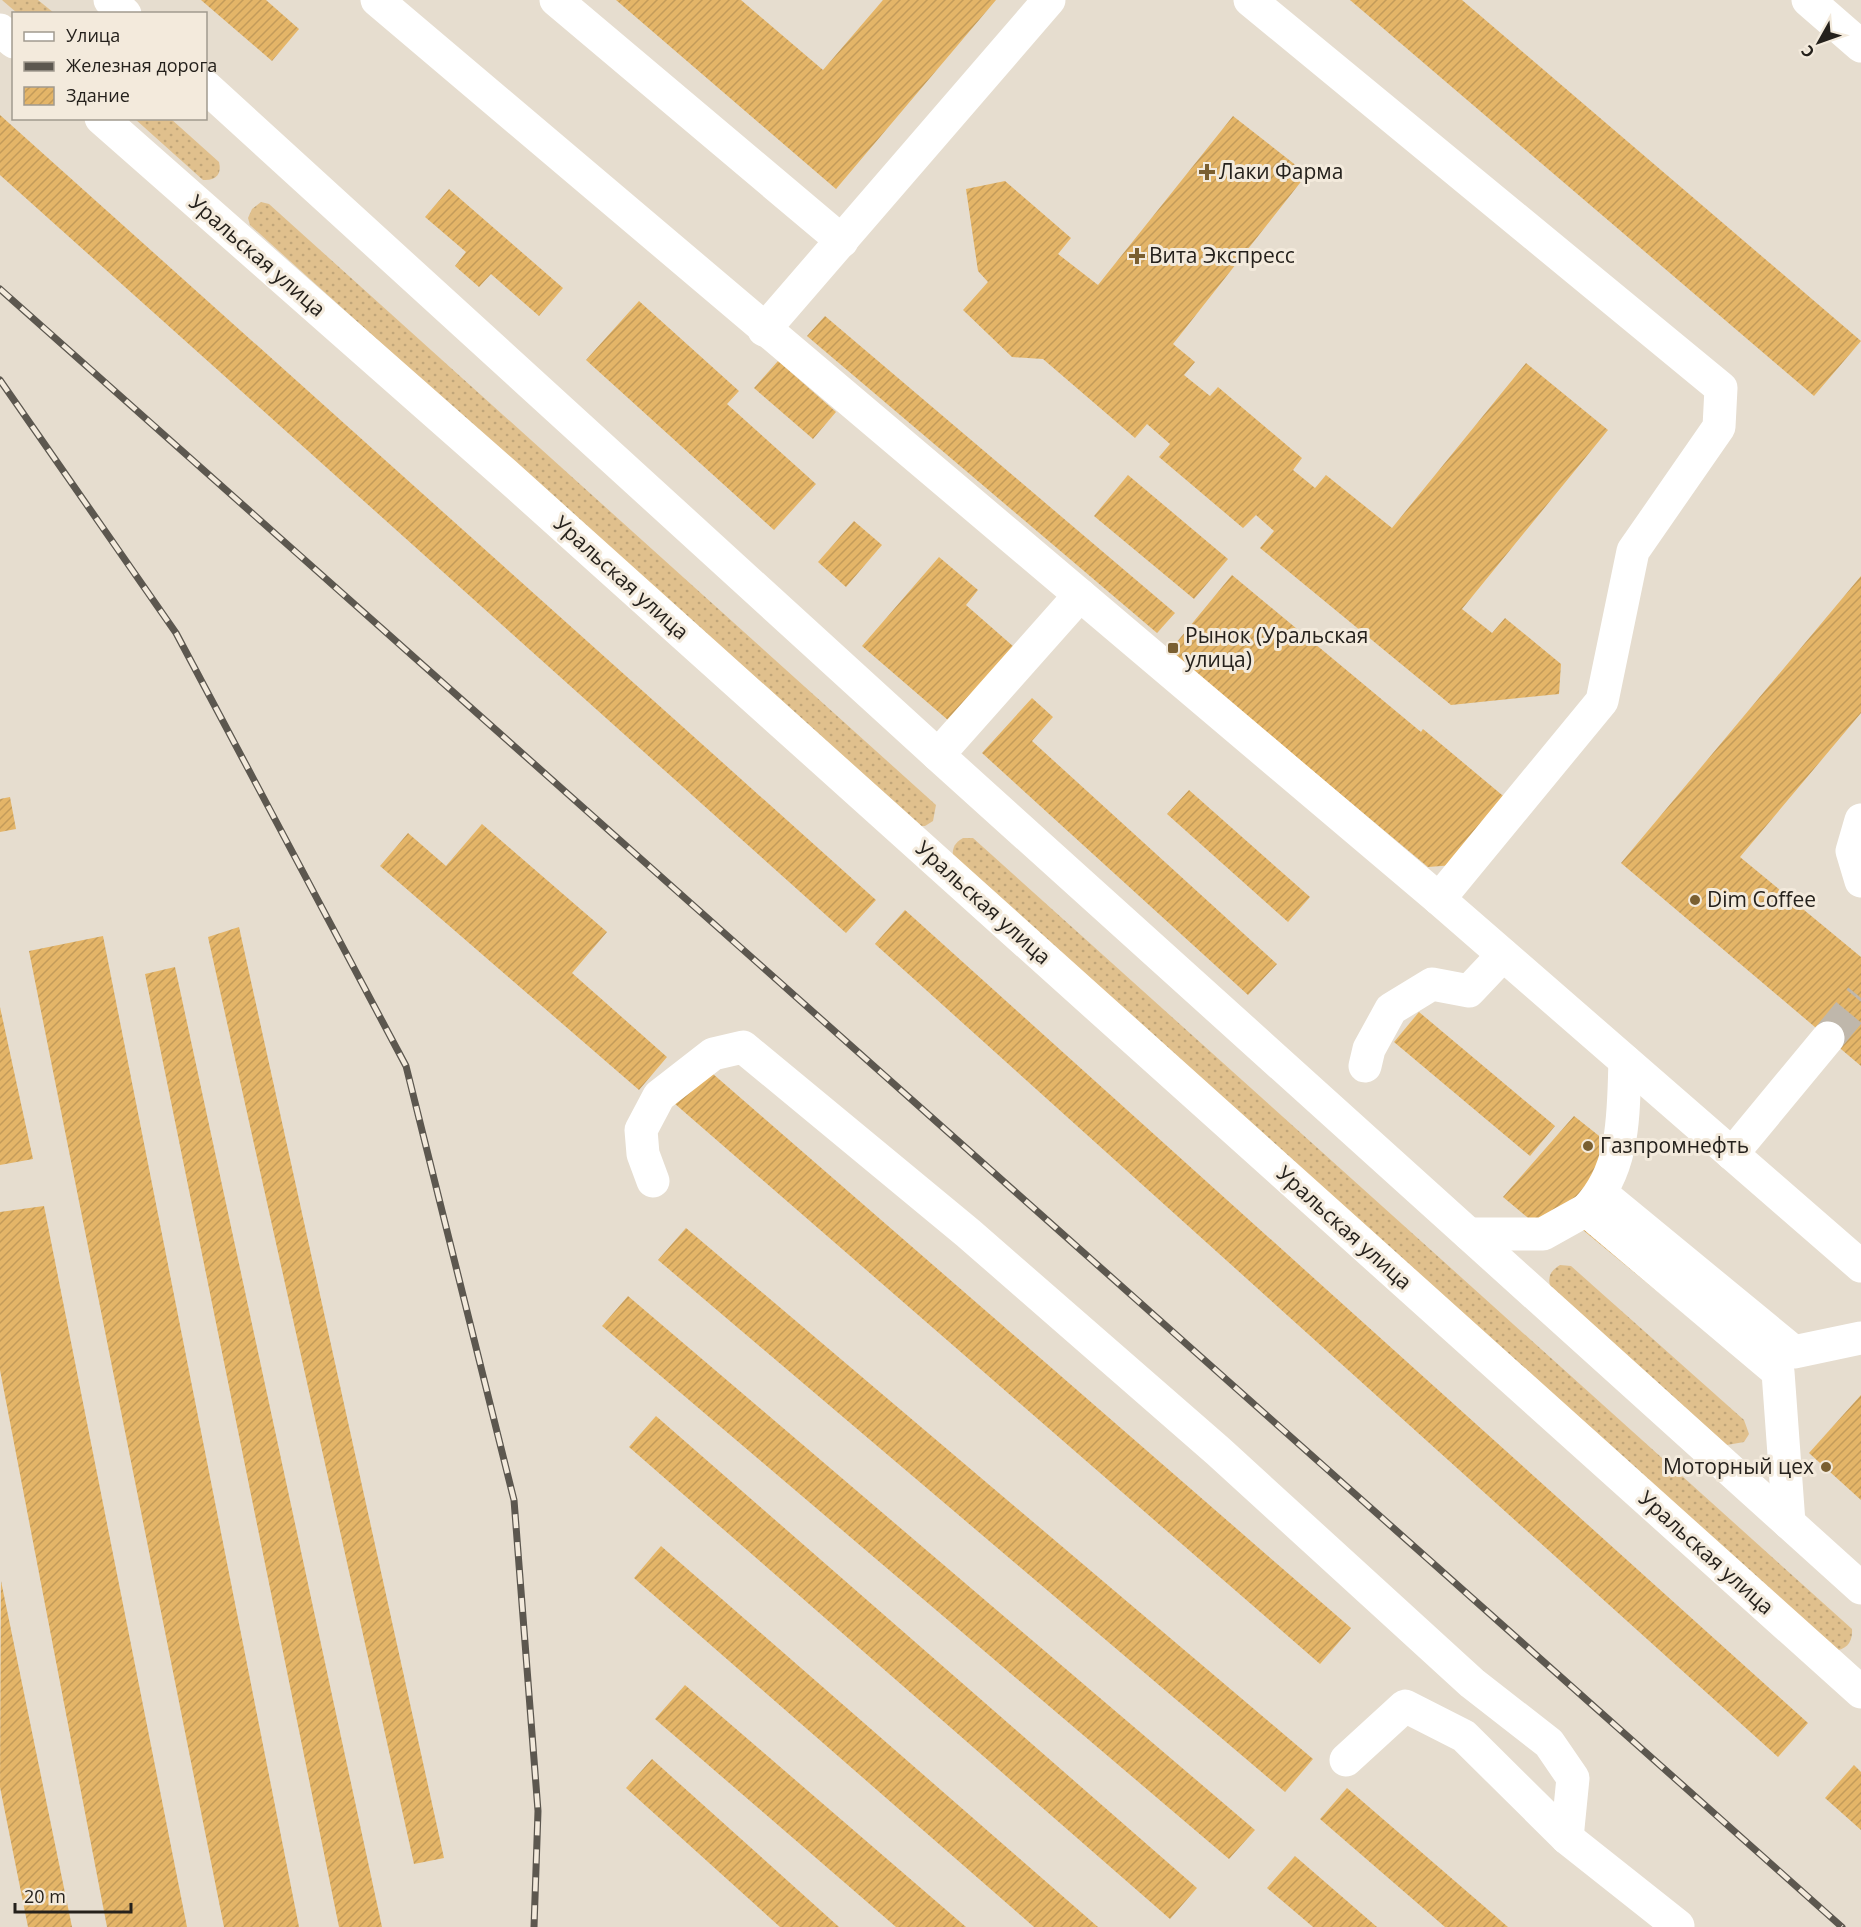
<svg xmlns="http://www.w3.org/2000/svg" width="1861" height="1927" font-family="'Open Sans',sans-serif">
	<defs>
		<pattern id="grass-dots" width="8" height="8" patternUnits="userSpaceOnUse" patternTransform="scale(1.5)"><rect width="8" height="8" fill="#e0c08d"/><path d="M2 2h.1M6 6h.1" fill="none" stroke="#c0a579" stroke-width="1.8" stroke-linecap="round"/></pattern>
		<pattern id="building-hatch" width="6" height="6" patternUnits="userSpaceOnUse" patternTransform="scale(1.5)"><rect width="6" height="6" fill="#e4b568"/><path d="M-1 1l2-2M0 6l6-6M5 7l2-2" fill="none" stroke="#c39b5a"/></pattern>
	</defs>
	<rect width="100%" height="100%" fill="#e6ddcf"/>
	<!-- grass -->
	<g fill="url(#grass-dots)">
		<path d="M2 0H38L54 13H17Z"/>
		<path d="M135 119H171L219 162C222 174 216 181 203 180Z"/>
		<path d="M261 202 269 204 936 805 933 821 925 826H917L250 225 248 218 252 209Z"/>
		<path d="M963 838H973L1852 1629C1853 1643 1846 1650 1833 1651L953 861C952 849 953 844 963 838Z"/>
		<path d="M1560 1265 1571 1266 1744 1420 1749 1434 1744 1442 1727 1445 1551 1289C1547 1277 1550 1271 1560 1265Z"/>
	</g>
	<!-- building -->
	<g fill="url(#building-hatch)">
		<path d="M201 0H266L299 29 272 61Z"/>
		<path d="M616 0H741L823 70 883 0H996L836 189Z"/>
		<path d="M1350 0H1462L1861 341 1814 396Z"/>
		<path d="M0 115 876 900 846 933 0 175Z"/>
		<path d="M1233 116 1307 174 1173 344 1195 362 1184 375 1210 396 1218 387 1302 458 1293 470 1315 488 1326 475 1392 528 1526 363 1608 430 1462 609 1492 633 1505 618 1561 664 1559 694 1451 705 1260 548 1274 531 1256 515 1243 528 1159 457 1170 444 1147 424 1135 438 1043 359 1012 357 963 310 988 282 978 271 966 189 1005 181 1071 238 1058 254 1098 285Z"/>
		<path d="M449 189 563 288 539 316 491 274 479 287 455 266 466 252 425 217Z"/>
		<path d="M639 301 739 391 727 404 816 484 774 530 586 360Z"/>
		<path d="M825 316 1175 613 1157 633 807 336Z"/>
		<path d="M778 361 836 412 813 439 754 388Z"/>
		<path d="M1128 475 1228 559 1194 599 1094 516Z"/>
		<path d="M854 521 882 545 846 587 818 562Z"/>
		<path d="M939 557 978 590 966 605 1021 653 956 727 862 646Z"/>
		<path d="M1232 575 1421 732 1423 729 1508 800 1454 865 1428 867 1206 682 1167 654Z"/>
		<path d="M1861 576V713L1740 857 1861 957V1066L1621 863Z"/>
		<path d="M1032 698 1053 717 1032 741 1277 964 1248 995 982 753Z"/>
		<path d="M1189 790 1310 897 1288 922 1167 814Z"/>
		<path d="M10 797 16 829 0 832V799Z"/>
		<path d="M482 824 607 932 572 973 667 1057 639 1090 380 866 408 833 446 866Z"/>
		<path d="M905 910 1808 1723 1778 1757 875 944Z"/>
		<path d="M239 927 444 1858 414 1864 208 937Z"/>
		<path d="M103 936 299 1927H224L29 951Z"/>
		<path d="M175 967 382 1927H339L145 974Z"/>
		<path d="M0 1007 33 1159 0 1165Z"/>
		<path d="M1419 1012 1555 1126 1530 1156 1394 1042Z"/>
		<path d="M705 1067 1351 1628 1320 1664 674 1103Z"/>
		<path d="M1574 1116 1603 1139 1605 1157 1594 1170 1722 1345 1560 1211 1534 1223 1503 1197Z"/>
		<path d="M44 1206 187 1927H107L0 1370V1212Z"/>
		<path d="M686 1228 1313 1759 1285 1792 658 1260Z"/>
		<path d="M628 1296 1255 1830 1229 1859 602 1326Z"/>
		<path d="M1861 1395V1500L1809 1453Z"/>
		<path d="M656 1416 1197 1888 1170 1919 629 1447Z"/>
		<path d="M661 1546 1098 1927H1034L634 1578Z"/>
		<path d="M1 1581 72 1927H28L0 1787Z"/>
		<path d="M685 1685 966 1927H896L655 1719Z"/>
		<path d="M652 1759 839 1927H780L626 1788Z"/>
		<path d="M1854 1765 1861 1772V1830L1825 1798Z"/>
		<path d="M1347 1788 1508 1927H1445L1320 1819Z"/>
		<path d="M1295 1856 1377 1927H1313L1267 1888Z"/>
	</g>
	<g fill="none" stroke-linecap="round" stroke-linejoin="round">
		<!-- minor-tunnel -->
		<path stroke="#bfb7ab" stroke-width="33" stroke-dasharray="33 16" stroke-linecap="butt" d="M1828 1038 1861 998"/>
		<!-- minor -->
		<g stroke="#fff" stroke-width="33">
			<path d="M556 0 842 241"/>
			<path d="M1250 0 1721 388 1719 427 1633 551 1602 701 1439 899"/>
			<path d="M1808 0 1861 46"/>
			<path d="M764 330 1049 0"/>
			<path d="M938 755 1080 595"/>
			<path d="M1861 820 1852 851 1861 881"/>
			<path d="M1365 1066 1369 1049 1391 1009 1432 984 1469 991 1503 955"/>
			<path d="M1732 1154 1828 1038"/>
			<path d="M653 1181 643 1154 641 1130 659 1096 713 1054 743 1047 968 1233 1218 1451 1472 1683 1549 1743 1573 1778 1567 1838"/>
			<path d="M1602 1194 1794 1352 1861 1338"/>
			<path d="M1587 1209C1626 1168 1623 1113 1625 1061"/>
			<path d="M1469 1234H1543L1586 1210 1778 1372 1789 1523"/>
			<path d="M1346 1760 1405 1706 1464 1736 1567 1838 1678 1926"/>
		</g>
		<!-- major -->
		<g stroke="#fff" stroke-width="33">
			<path d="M110 0 125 14"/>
			<path d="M377 0 1439 899 1861 1266"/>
			<path d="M0 30 14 42"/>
			<path d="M206 87 938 755 1861 1588"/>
			<path d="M101 118 504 473 1861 1692"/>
		</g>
		<!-- rail casing -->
		<g stroke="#5c574f" stroke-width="7">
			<g id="rail">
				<path d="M0 289 1842 1927"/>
				<path d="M0 380 176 633 406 1066 514 1500 538 1811 534 1927"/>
			</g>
		</g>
		<!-- rail -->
		<use href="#rail" stroke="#f3eadc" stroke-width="4.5" stroke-dasharray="14" stroke-linecap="butt"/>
	</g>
	<!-- markers -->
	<g fill="#7a5f31" stroke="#f3eadc" stroke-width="2">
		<path d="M1204 163h6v6h6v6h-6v6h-6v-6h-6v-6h6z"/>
		<path d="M1134 247h6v6h6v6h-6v6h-6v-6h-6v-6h6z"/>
		<rect x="1167" y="642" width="12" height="12" rx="3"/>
		<circle cx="1695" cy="900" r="6"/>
		<circle cx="1588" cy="1146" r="6"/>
		<circle cx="1826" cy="1467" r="6"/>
	</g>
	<g text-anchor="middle" stroke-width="6" stroke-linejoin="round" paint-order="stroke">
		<!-- poi labels -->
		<g font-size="21" fill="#25211c" stroke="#f3eadc" text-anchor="start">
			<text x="1219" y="179">Лаки Фарма</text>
			<text x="1149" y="263">Вита Экспресс</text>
			<text x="1185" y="643">Рынок (Уральская<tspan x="1185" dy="24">улица)</tspan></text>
			<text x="1707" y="907">Dim Coffee</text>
			<text x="1600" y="1153">Газпромнефть</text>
			<text x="1814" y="1474" text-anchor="end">Моторный цех</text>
		</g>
		<!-- street labels -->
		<g font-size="21" fill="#25211c" stroke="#f3eadc">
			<text transform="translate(257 256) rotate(41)" y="7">Уральская улица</text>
			<text transform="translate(621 578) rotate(42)" y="7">Уральская улица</text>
			<text transform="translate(983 903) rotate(42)" y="7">Уральская улица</text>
			<text transform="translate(1344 1228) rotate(42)" y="7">Уральская улица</text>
			<text transform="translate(1706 1553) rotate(42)" y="7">Уральская улица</text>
		</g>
	</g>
	<!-- legend -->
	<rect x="12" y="12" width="195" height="108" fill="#f3eadc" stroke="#a19a8f" stroke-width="1.5"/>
	<rect x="24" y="32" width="30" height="9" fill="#ffffff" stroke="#a19a8f" stroke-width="1.5"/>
	<text x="66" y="42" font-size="18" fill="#25211c">Улица</text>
	<rect x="24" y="62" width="30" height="9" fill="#5c574f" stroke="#a19a8f" stroke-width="1.5"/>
	<text x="66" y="72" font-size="18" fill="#25211c">Железная дорога</text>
	<rect x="24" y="87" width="30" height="18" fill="url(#building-hatch)" stroke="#a19a8f" stroke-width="1.5"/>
	<text x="66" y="102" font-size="18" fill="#25211c">Здание</text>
	<!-- north arrow -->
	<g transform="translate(1819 42) rotate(230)" stroke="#f3eadc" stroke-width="4.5" paint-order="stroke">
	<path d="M0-4.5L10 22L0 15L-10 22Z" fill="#25211c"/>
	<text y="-9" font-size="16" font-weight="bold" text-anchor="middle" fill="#25211c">С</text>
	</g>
	<!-- scale -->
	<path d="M15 1903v9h116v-9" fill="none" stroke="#25211c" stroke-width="3"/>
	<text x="24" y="1903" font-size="18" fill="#25211c" stroke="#f3eadc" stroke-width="4.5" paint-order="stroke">20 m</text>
</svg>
